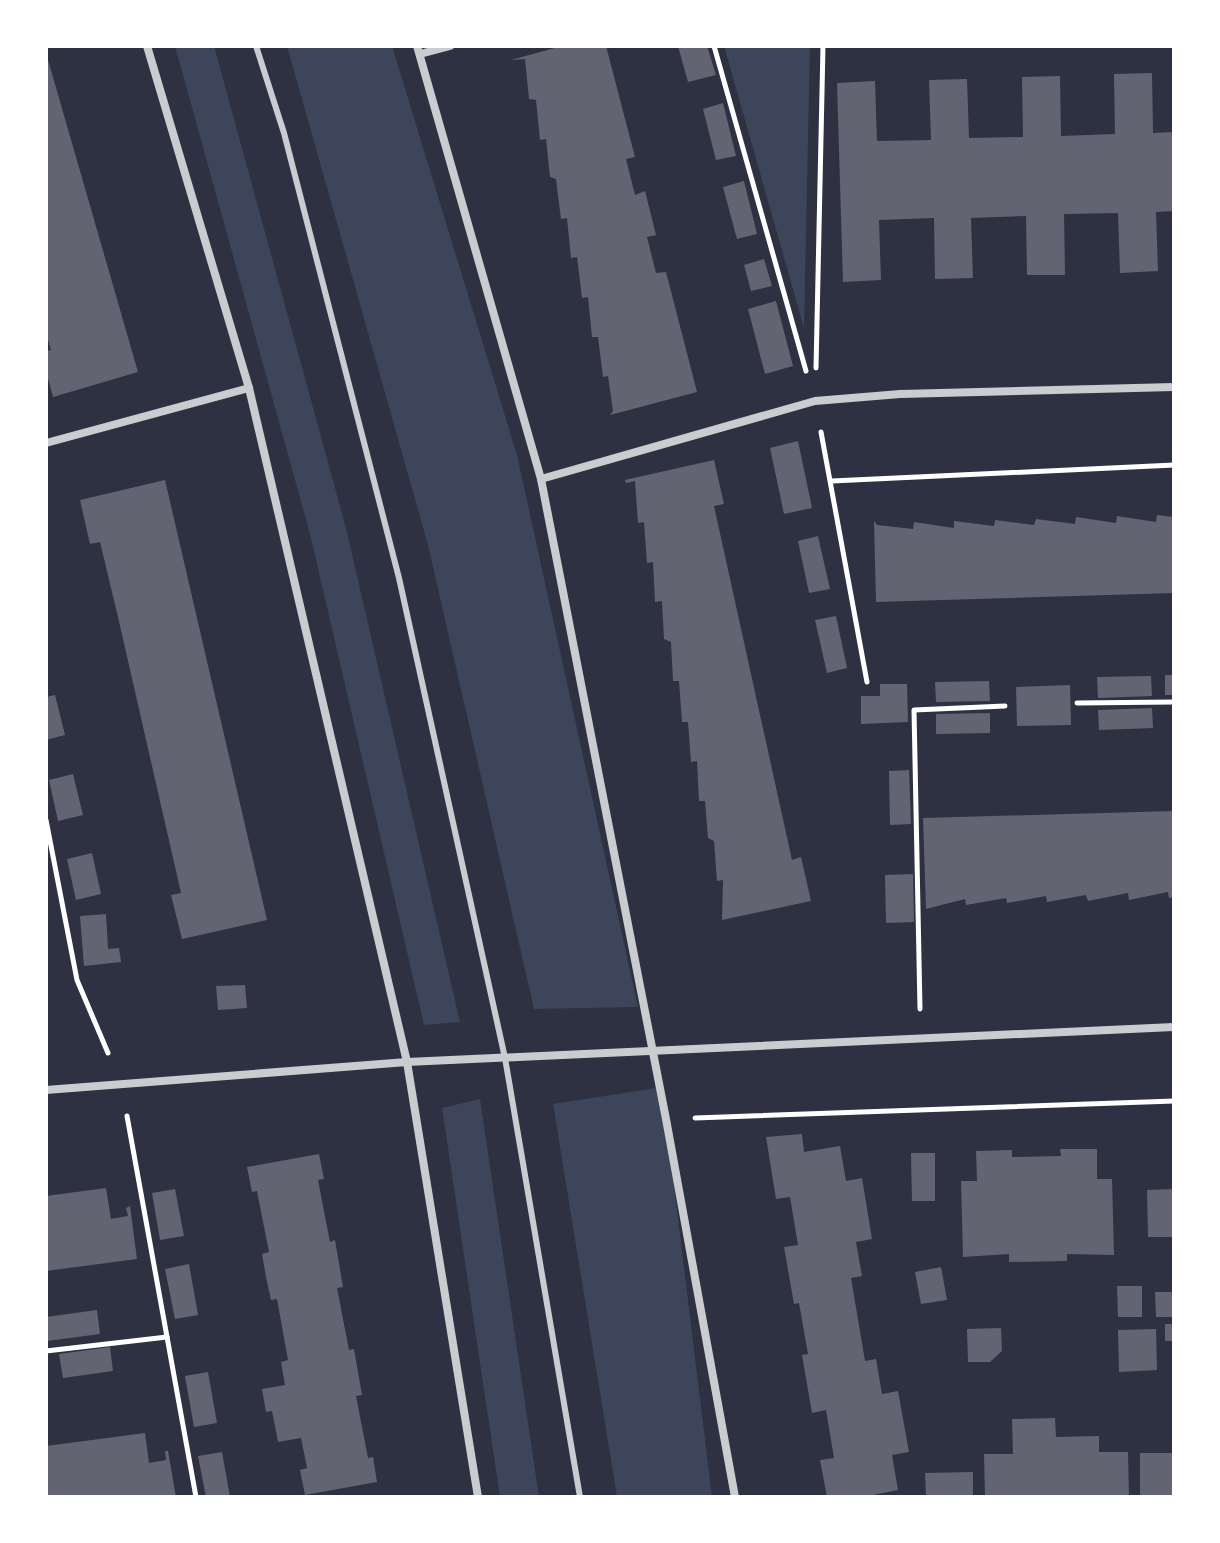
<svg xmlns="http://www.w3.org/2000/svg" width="1220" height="1543" font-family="'Titillium Web',sans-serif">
	<rect width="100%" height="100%" fill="#2d3142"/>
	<!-- green -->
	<g fill="#3c4559">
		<path d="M175 46H214L346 528 460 1022 424 1025 310 534Z"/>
		<path d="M287 46H392L517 455 638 1007 534 1009 428 545Z"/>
		<path d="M724 46H810L804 328Z"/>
		<path d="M662 1087 712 1497H617L553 1104Z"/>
		<path d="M480 1099 539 1497H500L442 1108Z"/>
	</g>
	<!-- building -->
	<g fill="#626471">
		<path d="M562 46H606L635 157 626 159 635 195 645 191 656 235 647 237 656 273 666 272 697 392 610 415 613 411 608 376 603 377 598 337H592L588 297 582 298 577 257 571 258 567 218 561 219 556 179 550 177 546 139 540 140 536 100 529 99 525 59 511 60Z"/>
		<path d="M678 46H707L716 75 688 82Z"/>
		<path d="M46 53 138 372 53 397 46 371V351L51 350 46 333Z"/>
		<path d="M1152 73 1153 133 1174 132V211L1156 212 1158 271 1120 273 1118 213 1064 214 1065 275H1027L1026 216 971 218 973 278 935 279 934 218 879 220 881 280 843 282 837 83 875 81 877 141 931 140 929 80 967 79 969 138 1023 137 1022 77 1060 76 1061 136 1115 134 1114 74Z"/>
		<path d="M723 103 736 156 716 160 703 109Z"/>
		<path d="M744 181 757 234 737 239 723 187Z"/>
		<path d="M764 259 772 286 751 291 744 265Z"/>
		<path d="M776 301 793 366 765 374 748 309Z"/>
		<path d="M798 441 812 508 784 514 770 448Z"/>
		<path d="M714 460 724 504 714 506 792 860 801 857 811 901 722 920 723 880 717 881 714 841 708 838 705 801H699L697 761 691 762 688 722H682L679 681H673L671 642 664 639 662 601 655 602 653 562 647 563 644 522 638 523 635 481 626 483 625 480Z"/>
		<path d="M165 480 267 920 182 939 171 895 181 893 118 617 100 542 90 544 80 500Z"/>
		<path d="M1157 515 1174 517V593L876 602 874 521 877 525 913 529 914 522 954 528V521L994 526 995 520 1034 525 1036 519 1075 524 1076 517 1116 523 1117 516 1156 522Z"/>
		<path d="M818 536 830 589 809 593 798 541Z"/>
		<path d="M836 616 847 668 827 673 815 620Z"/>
		<rect x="1165" y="675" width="9" height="20"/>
		<path d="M1151 676 1152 696 1098 698 1097 677Z"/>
		<path d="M989 681 990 701 936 702 935 682Z"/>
		<path d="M880 684H907L908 722 861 724V696H880Z"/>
		<path d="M1070 685 1071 725 1017 726 1016 687Z"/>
		<path d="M55 695 65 735 46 740V697Z"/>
		<path d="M1152 708 1153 728 1099 730 1098 710Z"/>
		<path d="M990 713V733L936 734V714Z"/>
		<path d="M909 770 911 824 890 825 889 771Z"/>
		<path d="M73 774 83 815 58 821 49 780Z"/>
		<path d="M1174 811V897L1169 898 1168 892 1129 900 1128 893 1088 901 1086 895 1047 902 1046 896 1007 903 1006 898 966 905 965 899 926 909 923 818Z"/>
		<path d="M92 853 101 894 76 900 67 859Z"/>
		<path d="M913 874 914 922 886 923 885 875Z"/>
		<path d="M106 914 108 949 119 948 121 962 84 966 80 916Z"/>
		<path d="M245 985 247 1008 218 1010 216 986Z"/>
		<path d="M802 1134 804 1152 840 1146 846 1181 862 1178 872 1239 856 1242 862 1276 851 1278 865 1361 876 1359 882 1394 898 1391 909 1452 892 1455 898 1490 863 1497H827L820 1460 834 1458 826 1410 812 1413 802 1355 808 1354 799 1303 794 1304 784 1247 798 1245 790 1197 776 1199 766 1137Z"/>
		<path d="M1060 1149H1097V1179H1112L1114 1255 1067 1254V1261L1009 1262V1254L963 1257 961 1181H977L976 1151 1012 1150V1157L1061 1156Z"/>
		<path d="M911 1153H935V1201H912Z"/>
		<path d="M319 1154 324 1179 318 1180 330 1242 335 1240 343 1287 337 1288 349 1350 354 1349 362 1395 356 1396 368 1458 373 1457 377 1482 305 1495 300 1470 307 1468 301 1438 278 1442 272 1411 266 1412 262 1389 285 1385 281 1362 288 1360 277 1299 271 1300 266 1277 262 1254 269 1252 257 1191 252 1192 247 1167Z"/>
		<path d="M106 1188 111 1219 128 1216 126 1208 130 1206 137 1259 46 1271V1196Z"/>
		<path d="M175 1189 184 1236 160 1240 152 1193Z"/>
		<path d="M1174 1189V1237H1148L1147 1190Z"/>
		<path d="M189 1264 198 1315 175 1319 165 1269Z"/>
		<path d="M941 1267 947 1300 921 1304 915 1272Z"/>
		<path d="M1117 1286H1142V1317H1118Z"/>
		<path d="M1155 1292H1174V1317H1156Z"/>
		<path d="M97 1310 100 1334 47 1341 46 1317Z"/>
		<rect x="1165" y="1324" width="9" height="17"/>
		<path d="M1001 1328 1002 1351 990 1362H968L967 1329Z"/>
		<path d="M1156 1329 1157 1370 1119 1372 1118 1330Z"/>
		<path d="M110 1347 113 1371 63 1378 59 1354Z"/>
		<path d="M208 1372 217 1423 194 1427 185 1376Z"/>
		<path d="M1055 1418 1056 1437 1099 1436V1452H1128L1129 1497H985L984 1454H1013L1012 1419Z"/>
		<path d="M145 1433 149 1463 166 1460 165 1451H168L176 1497H46V1446Z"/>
		<path d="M222 1452 230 1497H206L198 1456Z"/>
		<rect x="1140" y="1453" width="34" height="44"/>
		<path d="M973 1472V1497H926L925 1473Z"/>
	</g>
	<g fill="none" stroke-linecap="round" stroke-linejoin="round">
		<!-- path -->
		<g stroke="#fff" stroke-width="5">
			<path d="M714 46 806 371"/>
			<path d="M816 368 823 46"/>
			<path d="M821 432 867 682"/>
			<path d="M832 481 1174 465"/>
			<path d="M1077 703 1174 702"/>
			<path d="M46 820 77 980 108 1053"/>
			<path d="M920 1009 914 710 1005 706"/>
			<path d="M127 1116 196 1497"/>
			<path d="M695 1118 1174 1101"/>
			<path d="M46 1351 167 1337"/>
		</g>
		<!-- service -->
		<path stroke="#caccd0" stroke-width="6" d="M256 46 284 133 399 578 505 1058 580 1497"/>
		<!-- minor -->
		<g stroke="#caccd0" stroke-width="8">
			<path d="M147 46 249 388 407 1062 478 1497"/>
			<path d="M417 46 541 479 666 1119 735 1497"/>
			<path d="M420 54 450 46"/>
			<path d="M46 443 249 388"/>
			<path d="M541 479 815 401 900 394 1174 387"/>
			<path d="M46 1090 407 1062 1174 1027"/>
		</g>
	</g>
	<!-- border -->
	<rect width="1220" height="1543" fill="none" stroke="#ffffff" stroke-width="96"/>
</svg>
